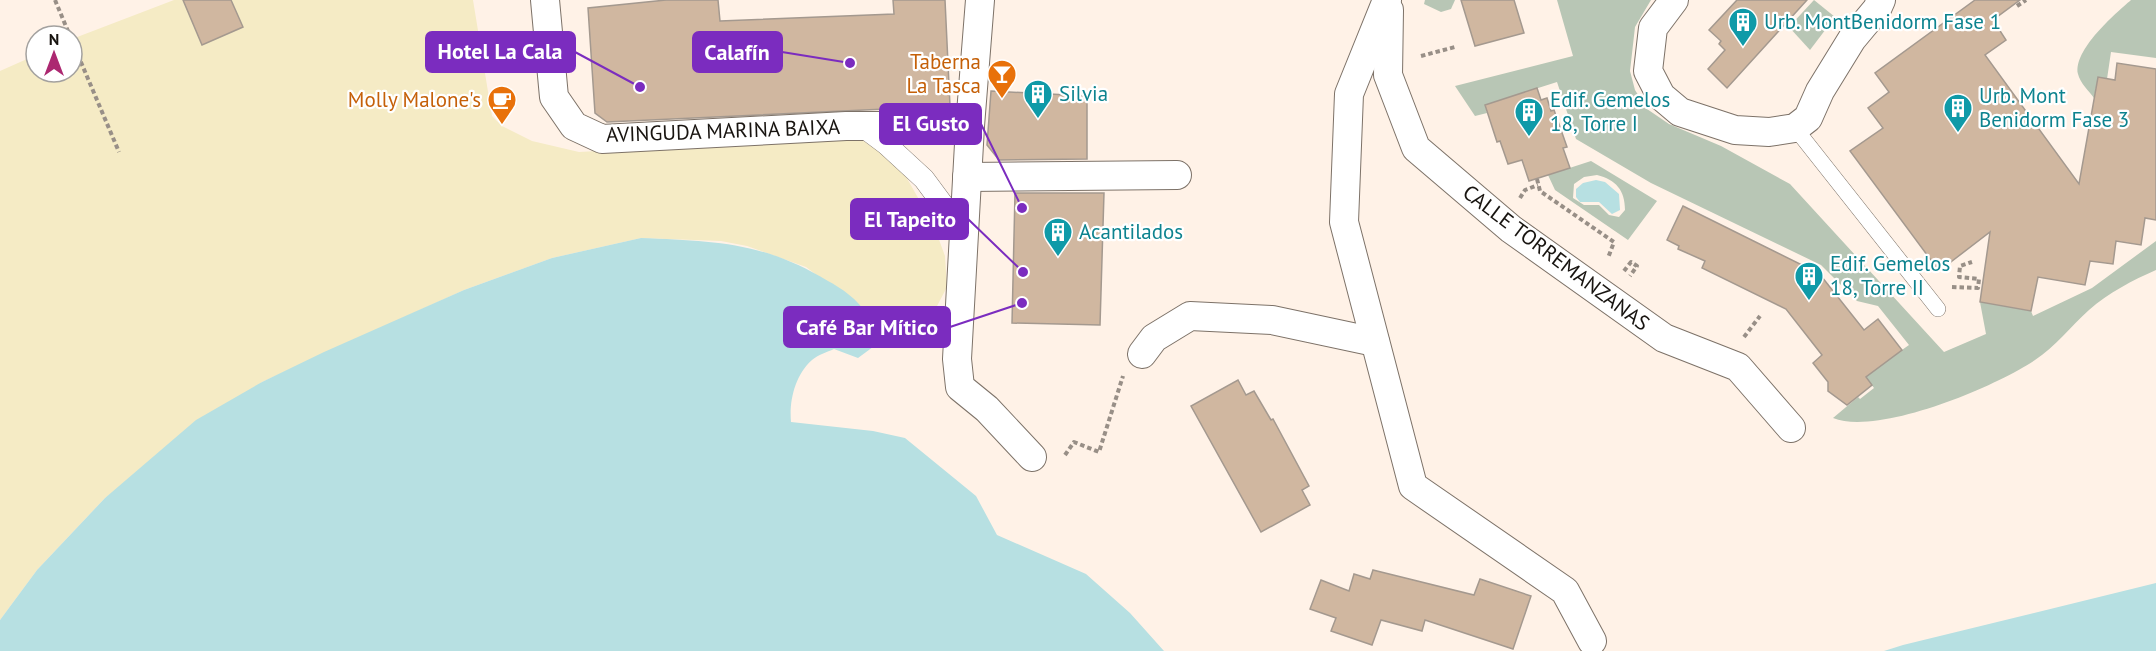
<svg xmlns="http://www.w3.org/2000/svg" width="2156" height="651" font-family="'PT Sans',sans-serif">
	<rect width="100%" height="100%" fill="#fff2e7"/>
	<!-- green -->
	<g fill="#b8c6b5" fill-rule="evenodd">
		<path d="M1425 0H1455L1451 9 1441 12 1424 4Z"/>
		<path d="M1557 0H1651L1635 27 1630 71 1635 90 1647 109 1669 124 1721 146 1790 184 1944 352 1986 334 1980 302 2031 311 2033 316 2092 288 2156 241V270C2133 280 2108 293 2089 310 2071 326 2055 347 2035 360 1995 387 1878 436 1833 418L1858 397 1860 399 1874 388 1865 376 1909 345 1878 306 1857 301 1821 265 1651 183 1576 139 1557 82 1485 105 1487 113 1475 116 1455 86 1573 56Z"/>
		<path d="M1814 0 1835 17 1810 50 1789 27Z"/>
		<path d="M2131 0H2156V58L2111 52 2107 79 2098 77 2094 98C2089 91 2080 83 2078 74 2073 50 2115 14 2131 0Z"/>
		<path d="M1591 161 1657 201 1628 240 1555 190 1548 175ZM1597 175C1616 180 1625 190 1625 210L1619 217 1609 215 1599 205H1584L1573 198 1574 184 1584 177Z"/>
	</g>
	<!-- sand -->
	<path fill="#f5ebc5" d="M174 0H473L492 116 502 126 532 141 579 152 858 137 900 166 934 226 945 256 947 287 915 348 877 344 865 312 806 267 747 246 721 241 641 238 552 258 464 290 262 382 105 498 37 570 0 620V71L36 55V72H72V39Z"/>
	<!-- water -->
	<g fill="#b7e0e2">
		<path d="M1596 180 1605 182 1619 194 1620 210 1612 214 1599 202H1580L1576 197V189L1583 183Z"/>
		<path d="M641 238C714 241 764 242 828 281 841 288 859 300 866 314 870 323 873 334 877 344L858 358 834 349C827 352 818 355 812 360 795 375 789 401 791 422L873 431 905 438 976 496 997 535 1086 574 1130 613 1164 651H0V620L37 570 105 498 196 420 262 382 324 352 464 290 552 258Z"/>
		<path d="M2156 583V651H1884L1903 645Z"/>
	</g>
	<!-- building -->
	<g fill="#d0b7a0" stroke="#a4998f" stroke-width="1.5">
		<path d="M183 0H231L243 27 202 45Z"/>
		<path d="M666 0H718L720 21 894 14 893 0H945L950 106 607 122 595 113 588 8Z"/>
		<path d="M1461 0H1514L1524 33 1475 46Z"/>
		<path d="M1737 0H1807L1727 88 1708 69 1725 50 1719 44 1721 41 1709 30Z"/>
		<path d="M1975 0H2020L1993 20 2006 40 1985 55 2079 184 2098 77 2115 80 2117 63 2156 69V220L2145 218 2141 245 2116 241 2113 264 2090 261 2085 285 2038 277 2031 311 1980 302 1990 232 1939 271 1850 151 1883 128 1868 108 1889 92 1875 73Z"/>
		<path d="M1537 88 1541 100 1547 98 1551 111 1554 110 1567 147 1563 148 1570 168 1529 181 1522 160 1508 164 1500 141 1497 142 1485 105Z"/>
		<path d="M991 91 1087 96V159L999 160 987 145Z"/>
		<path d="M1015 193H1104L1100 325 1012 323Z"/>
		<path d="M1683 206 1812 270 1822 277 1864 330 1878 319 1902 350 1866 377 1872 385 1847 405 1828 391V382L1813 363 1822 355 1786 309 1702 268 1705 261 1678 249 1679 246 1667 240Z"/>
		<path d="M1238 380 1246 395 1254 391 1271 420 1273 419 1309 486 1302 490 1310 505 1261 532 1191 406Z"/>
		<path d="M1373 570 1474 595 1480 579 1531 596 1513 649 1425 620 1422 631 1381 620 1372 645 1331 631 1336 618 1310 609 1321 580 1349 591 1354 574 1370 579Z"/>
	</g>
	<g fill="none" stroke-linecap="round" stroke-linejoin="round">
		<!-- service casing -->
		<g stroke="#7d7268" stroke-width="16">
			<path id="service" d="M1795 128 1938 309"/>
		</g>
		<!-- pedestrian casing -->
		<g stroke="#7d7268" stroke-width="22">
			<path id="pedestrian" d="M862 126 886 144 924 179 964 233"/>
		</g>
		<!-- minor casing -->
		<g stroke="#7d7268" stroke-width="30">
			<g id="minor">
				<path d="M545 0 554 97 574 126 602 139 846 126H970"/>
				<path d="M980 0 970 126 957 359 960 387 987 409 1032 457"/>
				<path d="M1387 0 1349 94 1344 222 1413 486 1565 591 1592 641"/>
				<path d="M1674 0 1653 28 1648 71 1661 96 1680 112 1735 130 1769 132 1795 128 1808 118 1820 91 1852 39 1877 9 1881 0"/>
				<path d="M1389 10 1388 75 1416 148 1511 229 1664 338 1738 367 1791 428"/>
				<path d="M967 177 1177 175"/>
				<path d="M1142 354 1154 338 1190 316 1272 320 1375 342"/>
			</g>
		</g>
		<!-- path -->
		<g stroke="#988f87" stroke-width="4" stroke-dasharray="4.5 3" stroke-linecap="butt">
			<path d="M55 0 70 36"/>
			<path d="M2017 6 2026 0"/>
			<path d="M72 41 119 152"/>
			<path d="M1421 56 1455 47"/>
			<path d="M1537 179 1540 191 1614 242 1608 258"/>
			<path d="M1520 198 1525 190 1538 185"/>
			<path d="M1624 271 1631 262 1637 266 1630 276"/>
			<path d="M1952 287 1978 288 1979 279 1959 277 1960 266 1972 262"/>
			<path d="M1744 337 1760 316"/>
			<path d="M1065 455 1074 442 1099 452 1123 376"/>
		</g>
		<!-- service -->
		<use href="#service" stroke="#fff" stroke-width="15"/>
		<!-- pedestrian -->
		<use href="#pedestrian" stroke="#fff" stroke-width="21"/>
		<!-- minor -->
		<use href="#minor" stroke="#fff" stroke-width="28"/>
	</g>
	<!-- icons -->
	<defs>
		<g id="building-pin" transform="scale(1.5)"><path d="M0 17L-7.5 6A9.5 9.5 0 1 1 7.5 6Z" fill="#0f9aa8" stroke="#fff"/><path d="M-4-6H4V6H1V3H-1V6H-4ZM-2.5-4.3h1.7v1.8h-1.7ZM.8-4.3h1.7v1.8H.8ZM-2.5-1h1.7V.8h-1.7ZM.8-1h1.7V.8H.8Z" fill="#fff"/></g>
		<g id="bar-pin" transform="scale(1.5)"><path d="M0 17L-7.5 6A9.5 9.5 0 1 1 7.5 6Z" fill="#e8710a" stroke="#fff"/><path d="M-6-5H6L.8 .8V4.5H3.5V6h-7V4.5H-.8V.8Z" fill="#fff"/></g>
		<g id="cafe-pin" transform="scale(1.5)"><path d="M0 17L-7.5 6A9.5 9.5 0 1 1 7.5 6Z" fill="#e8710a" stroke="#fff"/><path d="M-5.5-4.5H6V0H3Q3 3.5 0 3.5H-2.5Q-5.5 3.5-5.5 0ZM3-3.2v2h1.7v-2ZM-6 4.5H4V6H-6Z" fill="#fff"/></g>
	</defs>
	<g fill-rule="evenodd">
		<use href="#building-pin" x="1743" y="22"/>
		<use href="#bar-pin" x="1002" y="74"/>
		<use href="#building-pin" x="1038" y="94"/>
		<use href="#cafe-pin" x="502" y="100"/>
		<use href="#building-pin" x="1958" y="108"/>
		<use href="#building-pin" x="1529" y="112"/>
		<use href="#building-pin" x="1058" y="232"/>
		<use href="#building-pin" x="1809" y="276"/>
	</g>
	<g text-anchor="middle" stroke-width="4.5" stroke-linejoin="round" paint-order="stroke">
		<!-- culture labels -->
		<g font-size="21" fill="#0d838f" stroke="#fff" text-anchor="start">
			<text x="1764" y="29">Urb. MontBenidorm Fase 1</text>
			<text x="1059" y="101">Silvia</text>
			<text x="1979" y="103">Urb. Mont<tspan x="1979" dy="24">Benidorm Fase 3</tspan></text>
			<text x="1550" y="107">Edif. Gemelos<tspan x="1550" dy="24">18, Torre I</tspan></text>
			<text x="1079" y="239">Acantilados</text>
			<text x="1830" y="271">Edif. Gemelos<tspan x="1830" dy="24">18, Torre II</tspan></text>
		</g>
		<!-- food labels -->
		<g font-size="21" fill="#c56008" stroke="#fff" text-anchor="end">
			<text x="981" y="69">Taberna<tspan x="981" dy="24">La Tasca</tspan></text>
			<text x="481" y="107">Molly Malone's</text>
		</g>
		<!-- street labels -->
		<g font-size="21" fill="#181410" stroke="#fff">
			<text transform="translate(723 131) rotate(-2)" y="7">AVINGUDA MARINA BAIXA</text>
			<text transform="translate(1556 258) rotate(37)" y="7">CALLE TORREMANZANAS</text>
		</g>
	</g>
	<!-- callouts -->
	<path fill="none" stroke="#7b2cbf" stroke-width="2" d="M640 87L575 52M850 63L782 52M1022 208L981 124M1023 272L968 219M1022 303L950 327"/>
	<g fill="#7b2cbf" stroke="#fff" stroke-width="2">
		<circle cx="640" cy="87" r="6"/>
		<circle cx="850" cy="63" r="6"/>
		<circle cx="1022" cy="208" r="6"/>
		<circle cx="1023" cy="272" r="6"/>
		<circle cx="1022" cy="303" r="6"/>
	</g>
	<g fill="#7b2cbf" stroke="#7b2cbf" stroke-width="2">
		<rect x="426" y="32" width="149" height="40" rx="6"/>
		<rect x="693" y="32" width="89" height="40" rx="6"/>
		<rect x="880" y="104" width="101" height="40" rx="6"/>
		<rect x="851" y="199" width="117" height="40" rx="6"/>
		<rect x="784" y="307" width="166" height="40" rx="6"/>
	</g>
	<g font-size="22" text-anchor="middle" font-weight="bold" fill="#fff">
		<text x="500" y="59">Hotel La Cala</text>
		<text x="737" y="60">Calafín</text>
		<text x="931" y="131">El Gusto</text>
		<text x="910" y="227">El Tapeito</text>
		<text x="867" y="335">Café Bar Mítico</text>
	</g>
	<!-- north arrow -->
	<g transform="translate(54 54)"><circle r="28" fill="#ffffff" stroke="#a3a19f" stroke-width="1.5"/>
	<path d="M0-4.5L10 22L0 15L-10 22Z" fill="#ac2871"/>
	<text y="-9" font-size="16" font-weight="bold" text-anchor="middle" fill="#181410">N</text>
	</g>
</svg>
